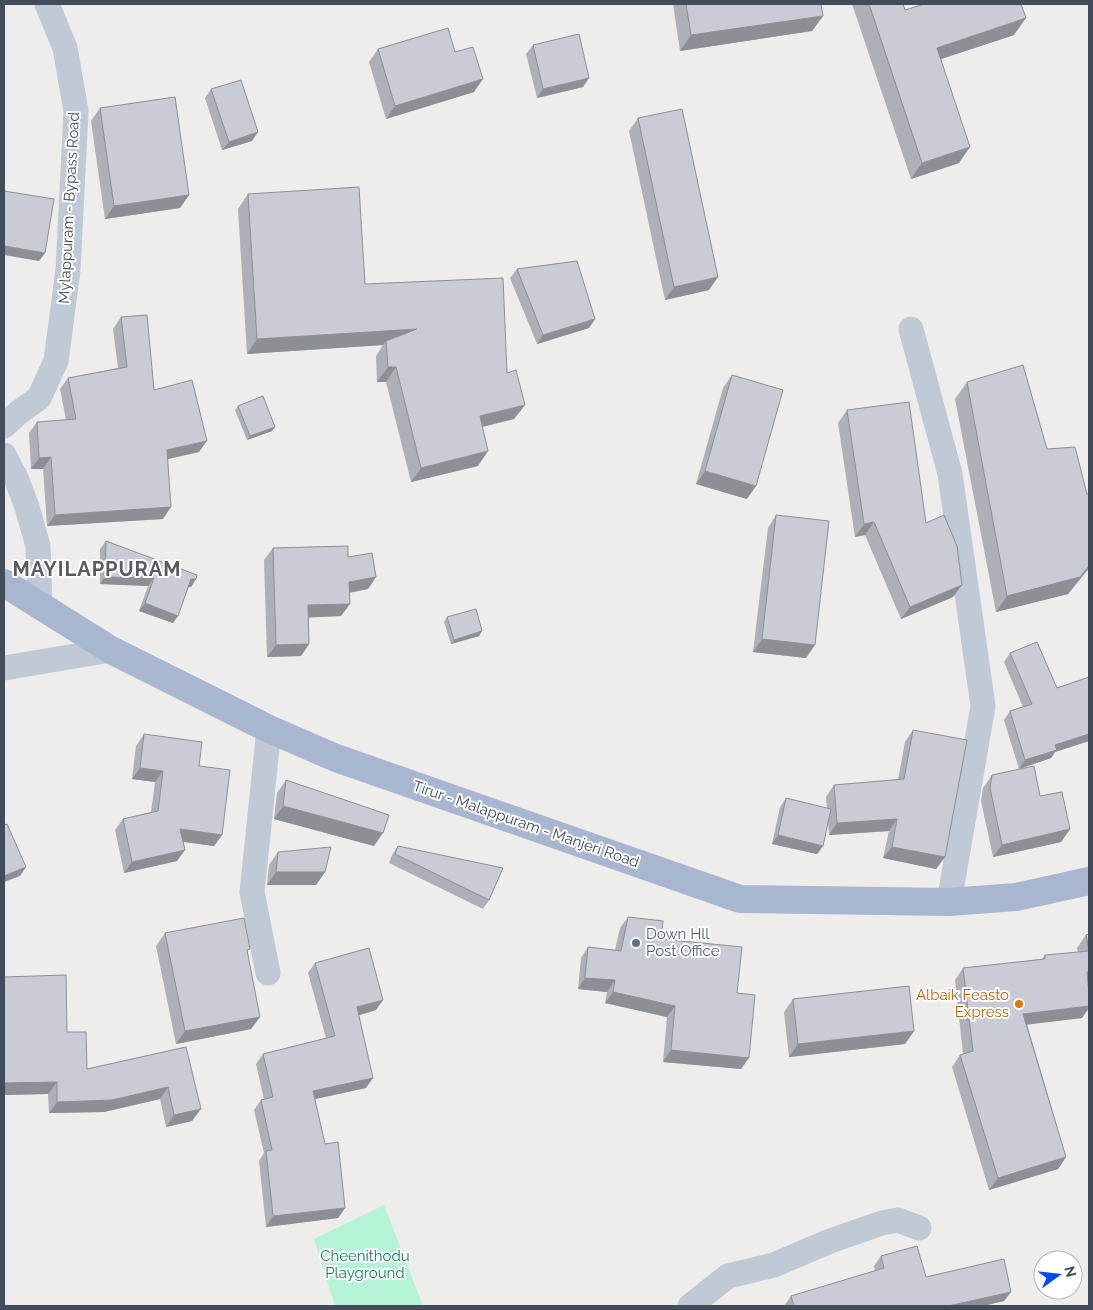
<svg xmlns="http://www.w3.org/2000/svg" width="1093" height="1310" font-family="Raleway,sans-serif">
	<rect width="100%" height="100%" fill="#efecec"/>
	<!-- green -->
	<path fill="#b4f3d6" d="M384 1205 423 1306H335L314 1239Z"/>
	<g fill="none" stroke-linecap="round" stroke-linejoin="round">
		<!-- street -->
		<g stroke="#c0c9d6" stroke-width="25">
			<path d="M911 329 950 474 983 706 949 902"/>
			<path d="M4 426 18 413 39 398 56 361 68 270 76 111 65 48 47 4"/>
			<path d="M4 455 16 478 27 507 38 546 40 606"/>
			<path d="M4 668 111 650"/>
			<path d="M268 973 252 892 269 729"/>
			<path d="M690 1306 728 1276 774 1265 830 1241 882 1223 898 1220 919 1228"/>
		</g>
		<!-- primary -->
		<path stroke="#a8b6cf" stroke-width="28" d="M4 583 111 650 269 729 336 758 740 899 949 902 1016 897 1089 881"/>
	</g>
	<!-- wall -->
	<g fill="#aeafb7">
		<path d="M673 4H821L823 16 812 31 680 51Z"/>
		<path d="M852 4H903L905 10 1014 35 941 59 959 163 911 179Z"/>
		<path d="M533 45 583 87 537 98 526 54Z"/>
		<path d="M378 49 455 52 474 92 386 119 369 62Z"/>
		<path d="M211 89 252 141 222 150 205 98Z"/>
		<path d="M100 108 189 195 180 208 105 219 91 121Z"/>
		<path d="M638 118 709 290 665 300 629 131Z"/>
		<path d="M248 194 365 284 507 373 525 405 514 419 482 427 478 466 411 482 386 382H377L376 356 383 345 247 354 238 209Z"/>
		<path d="M517 269 595 319 589 328 537 344 510 278Z"/>
		<path d="M121 317 154 390 199 452 168 459 163 519 47 526 43 469H31L29 433 37 422 66 420 60 389 68 378 118 368 113 329Z"/>
		<path d="M732 375 747 499 696 484 723 388Z"/>
		<path d="M967 382 1047 449 1087 494H1089V568L1068 594 996 612 955 399Z"/>
		<path d="M238 406 272 431 247 440 235 410Z"/>
		<path d="M847 410 926 523 953 597 901 619 865 535 855 537 838 423Z"/>
		<path d="M776 515 806 658 753 652 768 528Z"/>
		<path d="M106 541 196 579 191 587H189L173 623 139 611 148 586 100 584V549Z"/>
		<path d="M273 548 348 557 376 577 368 589 349 593 341 616 309 617V644L301 656 267 657 264 560Z"/>
		<path d="M447 617 479 636 451 644 444 622Z"/>
		<path d="M1010 653 1057 688 1089 677V741L1055 752 1051 758 1019 769 1004 720 1010 711 1023 707 1004 662Z"/>
		<path d="M913 730 945 857 936 869 883 858 889 831 829 835 828 822 823 846 817 854 772 844 780 807 786 798 827 808 826 797 834 785 898 780 905 742Z"/>
		<path d="M144 734 199 766 222 835 214 846 183 842 177 861 124 873 115 830 123 819 151 812 155 782 132 779 136 746Z"/>
		<path d="M992 775 1040 796 1070 829 1061 842 993 857 981 801 983 788Z"/>
		<path d="M286 780 374 846 274 819 277 793Z"/>
		<path d="M398 846 489 900 483 909 389 863 392 855Z"/>
		<path d="M278 852 325 872 316 885H267L269 865Z"/>
		<path d="M628 917 661 939 737 993 741 1069 663 1062 667 1017 605 1003 607 992 578 989 581 958 588 947 615 950 620 928Z"/>
		<path d="M165 933 247 953 260 1017 251 1029 176 1044 156 946Z"/>
		<path d="M1089 934V982H1088L1082 1018 1027 1024 1066 1157 1058 1169 989 1190 952 1067 960 1055 963 1054 955 980 963 968 1042 959 1045 955 1078 952 1077 948 1086 935Z"/>
		<path d="M315 963 376 1010 359 1015 366 1088 315 1099 325 1144 345 1208 338 1218 266 1227 259 1161 264 1153 254 1110 261 1100 264 1099 256 1064 263 1054 326 1038 308 973Z"/>
		<path d="M4 977 67 1032 87 1069 186 1047 192 1121 166 1127 160 1099 104 1112 49 1113 48 1094 4 1095Z"/>
		<path d="M793 999 914 1031 905 1044 789 1057 784 1012Z"/>
		<path d="M881 1256 926 1277 1004 1301 983 1306H784L791 1296 875 1271 874 1266Z"/>
	</g>
	<!-- shaded-wall -->
	<g fill="#8d8f95">
		<path d="M823 16 812 31 680 51 691 35Z"/>
		<path d="M1026 18 1014 35 926 64 937 48Z"/>
		<path d="M589 78 583 87 537 98 543 89Z"/>
		<path d="M483 79 474 92 386 119 395 106Z"/>
		<path d="M258 132 252 141 222 150 229 142Z"/>
		<path d="M970 147 959 163 911 179 922 163Z"/>
		<path d="M189 195 180 208 105 219 114 206Z"/>
		<path d="M4 246 45 253 39 261 4 255Z"/>
		<path d="M718 277 709 290 665 300 674 287Z"/>
		<path d="M595 319 589 328 537 344 543 335Z"/>
		<path d="M417 329 386 341 383 345 247 354 257 339Z"/>
		<path d="M388 367H396L386 382H377Z"/>
		<path d="M525 405 514 419 469 430 480 416Z"/>
		<path d="M275 427 272 431 247 440 250 436Z"/>
		<path d="M207 441 199 452 159 461 167 450Z"/>
		<path d="M488 451 478 466 411 482 421 468Z"/>
		<path d="M51 457 43 469H31L39 458Z"/>
		<path d="M705 471 756 486 747 499 696 484Z"/>
		<path d="M171 507 163 519 47 526 55 515Z"/>
		<path d="M874 522 865 535 855 537 864 524Z"/>
		<path d="M1089 566V568L1068 594 996 612 1007 596Z"/>
		<path d="M105 577 154 578 148 586 100 584Z"/>
		<path d="M376 577 368 589 341 594 349 582Z"/>
		<path d="M191 579H196L191 587H186Z"/>
		<path d="M962 585 953 597 901 619 910 607Z"/>
		<path d="M145 603 178 616 173 623 139 611Z"/>
		<path d="M350 604 341 616 300 618 308 605Z"/>
		<path d="M482 631 479 636 451 644 454 640Z"/>
		<path d="M762 639 815 645 806 658 753 652Z"/>
		<path d="M309 644 301 656 267 657 276 645Z"/>
		<path d="M1089 734V741L1055 752 1051 758 1019 769 1025 760 1055 745Z"/>
		<path d="M140 768 163 771 155 782 132 779Z"/>
		<path d="M283 806 383 833 374 846 274 819Z"/>
		<path d="M897 819 889 831 829 835 837 823Z"/>
		<path d="M180 829 222 835 214 846 172 840Z"/>
		<path d="M1070 829 1061 842 993 857 1002 845Z"/>
		<path d="M778 835 823 846 817 854 772 844Z"/>
		<path d="M892 847 945 857 936 869 883 858Z"/>
		<path d="M185 850 177 861 124 873 132 862Z"/>
		<path d="M26 867 20 876 4 882V876Z"/>
		<path d="M276 872H325L316 885H267Z"/>
		<path d="M1087 972H1089V982L1078 984Z"/>
		<path d="M585 978 615 980 607 992 578 989Z"/>
		<path d="M613 992 675 1006 667 1017 605 1003Z"/>
		<path d="M383 1000 376 1010 350 1018 357 1007Z"/>
		<path d="M1089 1006V1008L1082 1018 1015 1026 1023 1014Z"/>
		<path d="M260 1017 251 1029 176 1044 185 1031Z"/>
		<path d="M914 1031 905 1044 789 1057 798 1044Z"/>
		<path d="M671 1050 749 1058 741 1069 663 1062Z"/>
		<path d="M373 1078 366 1088 306 1101 313 1091Z"/>
		<path d="M57 1082 48 1094 4 1095V1083Z"/>
		<path d="M168 1087 160 1099 104 1112 49 1113 57 1102Z"/>
		<path d="M201 1109 192 1121 166 1127 174 1115Z"/>
		<path d="M1066 1157 1058 1169 989 1190 998 1178Z"/>
		<path d="M345 1208 338 1218 266 1227 273 1216Z"/>
		<path d="M1011 1292 1004 1301 983 1306H948Z"/>
	</g>
	<!-- building -->
	<g fill="#caccd5" stroke="#8d8f95">
		<path d="M686 4H821L823 16 691 35Z"/>
		<path d="M869 4H903L905 10 924 4H1021L1026 18 937 48 970 147 922 163Z"/>
		<path d="M448 28 455 52 473 47 483 79 395 106 378 49Z"/>
		<path d="M579 34 589 78 543 89 533 45Z"/>
		<path d="M241 80 258 132 229 142 211 89Z"/>
		<path d="M175 97 189 195 114 206 100 108Z"/>
		<path d="M682 109 718 277 674 287 638 118Z"/>
		<path d="M359 187 365 284 503 278 507 373 516 370 525 405 480 416 488 451 421 468 396 367H388L386 341 417 329 257 339 248 194Z"/>
		<path d="M4 191 54 199 45 253 4 246Z"/>
		<path d="M577 261 595 319 543 335 517 269Z"/>
		<path d="M147 315 154 390 192 380 207 441 167 450 171 507 55 515 51 457 39 458 37 422 76 419 68 378 127 367 121 317Z"/>
		<path d="M1023 365 1047 449 1075 447 1087 494H1089V566L1080 577 1007 596 967 382Z"/>
		<path d="M732 375 783 390 756 486 705 471Z"/>
		<path d="M263 396 275 427 250 436 238 406Z"/>
		<path d="M909 402 926 523 944 515 957 546 962 585 910 607 874 522 864 524 847 410Z"/>
		<path d="M776 515 829 521 815 645 762 639Z"/>
		<path d="M106 541 197 575 196 579H191L178 616 145 603 154 578 105 577Z"/>
		<path d="M348 546V557L372 553 376 577 349 582 350 604 308 605 309 644 276 645 273 548Z"/>
		<path d="M476 609 482 631 454 640 447 617Z"/>
		<path d="M1037 642 1057 688 1089 677V734L1055 745 1057 750 1025 760 1010 711 1032 704 1010 653Z"/>
		<path d="M913 730 967 740 945 857 892 847 897 819 837 823 834 785 904 779Z"/>
		<path d="M144 734 202 742 199 766 230 770 222 835 180 829 185 850 132 862 123 819 158 811 163 771 140 768Z"/>
		<path d="M1034 766 1040 796 1062 792 1070 829 1002 845 990 788 992 775Z"/>
		<path d="M286 780 389 815 383 833 283 806Z"/>
		<path d="M786 798 831 809 823 846 778 835Z"/>
		<path d="M7 824 26 867 4 876V825Z"/>
		<path d="M398 846 503 868 489 900 395 854Z"/>
		<path d="M331 847 325 872H276L278 852Z"/>
		<path d="M628 917 663 921 661 939 742 947 737 993 755 995 749 1058 671 1050 675 1006 613 992 615 980 585 978 588 947 621 951Z"/>
		<path d="M244 918 250 949 247 950 260 1017 185 1031 165 933Z"/>
		<path d="M1089 934V950L1086 935Z"/>
		<path d="M369 948 383 1000 357 1007 373 1078 313 1091 325 1144 338 1142 345 1208 273 1216 266 1151 272 1150 261 1100 273 1097 263 1054 335 1036 315 963Z"/>
		<path d="M1089 951V972H1087L1089 994V1006L1023 1014 1066 1157 998 1178 960 1055 973 1051 963 968 1045 959V955Z"/>
		<path d="M66 975 67 1032H86L87 1069 186 1047 201 1109 174 1115 168 1087 112 1100 57 1102V1082L4 1083V977Z"/>
		<path d="M909 986 914 1031 798 1044 793 999Z"/>
		<path d="M917 1246 926 1277 1004 1259 1011 1292 948 1306H794L791 1296 884 1268 881 1256Z"/>
	</g>
	<!-- markers -->
	<circle fill="#5c6f8a" stroke="#fff" stroke-width="2" cx="636" cy="943" r="5"/>
	<circle fill="#e8710a" stroke="#fff" stroke-width="2" cx="1019" cy="1004" r="5"/>
	<g text-anchor="middle" stroke-width="4" stroke-linejoin="round" paint-order="stroke">
		<!-- street labels -->
		<g font-size="15" fill="#424c5b" stroke="#fff">
			<text transform="translate(69 208) rotate(-87)" y="5">Mylappuram - Bypass Road</text>
			<text transform="translate(526 824) rotate(19)" y="5">Tirur - Malappuram - Manjeri Road</text>
		</g>
		<!-- service labels -->
		<g font-size="15" fill="#4e5e75" stroke="#fff" text-anchor="start">
			<text x="646" y="939">Down Hll<tspan x="646" dy="17">Post Office</tspan></text>
		</g>
		<!-- food labels -->
		<g font-size="15" fill="#c56008" stroke="#fff" text-anchor="end">
			<text x="1009" y="1000">Albaik Feasto<tspan x="1009" dy="17">Express</tspan></text>
		</g>
		<!-- park labels -->
		<g font-size="15" fill="#0c8459" stroke="#fff">
			<text x="365" y="1261">Cheenithodu<tspan x="365" dy="17">Playground</tspan></text>
		</g>
		<!-- district labels -->
		<g font-size="20" font-weight="bold" letter-spacing="1" fill="#585b62" stroke="#fff">
			<text x="97" y="576">MAYILAPPURAM</text>
		</g>
	</g>
	<!-- border -->
	<rect width="1093" height="1310" fill="none" stroke="#424c5b" stroke-width="10"/>
	<!-- north arrow -->
	<g transform="translate(1058 1275) rotate(75)"><circle r="24" fill="#ffffff" stroke="#b3b7bd"/>
	<path d="M0-4L9 19L0 12L-9 19Z" fill="#0549f0"/>
	<text y="-8" font-size="14" font-weight="bold" text-anchor="middle" fill="#424c5b">N</text>
	</g>
</svg>
